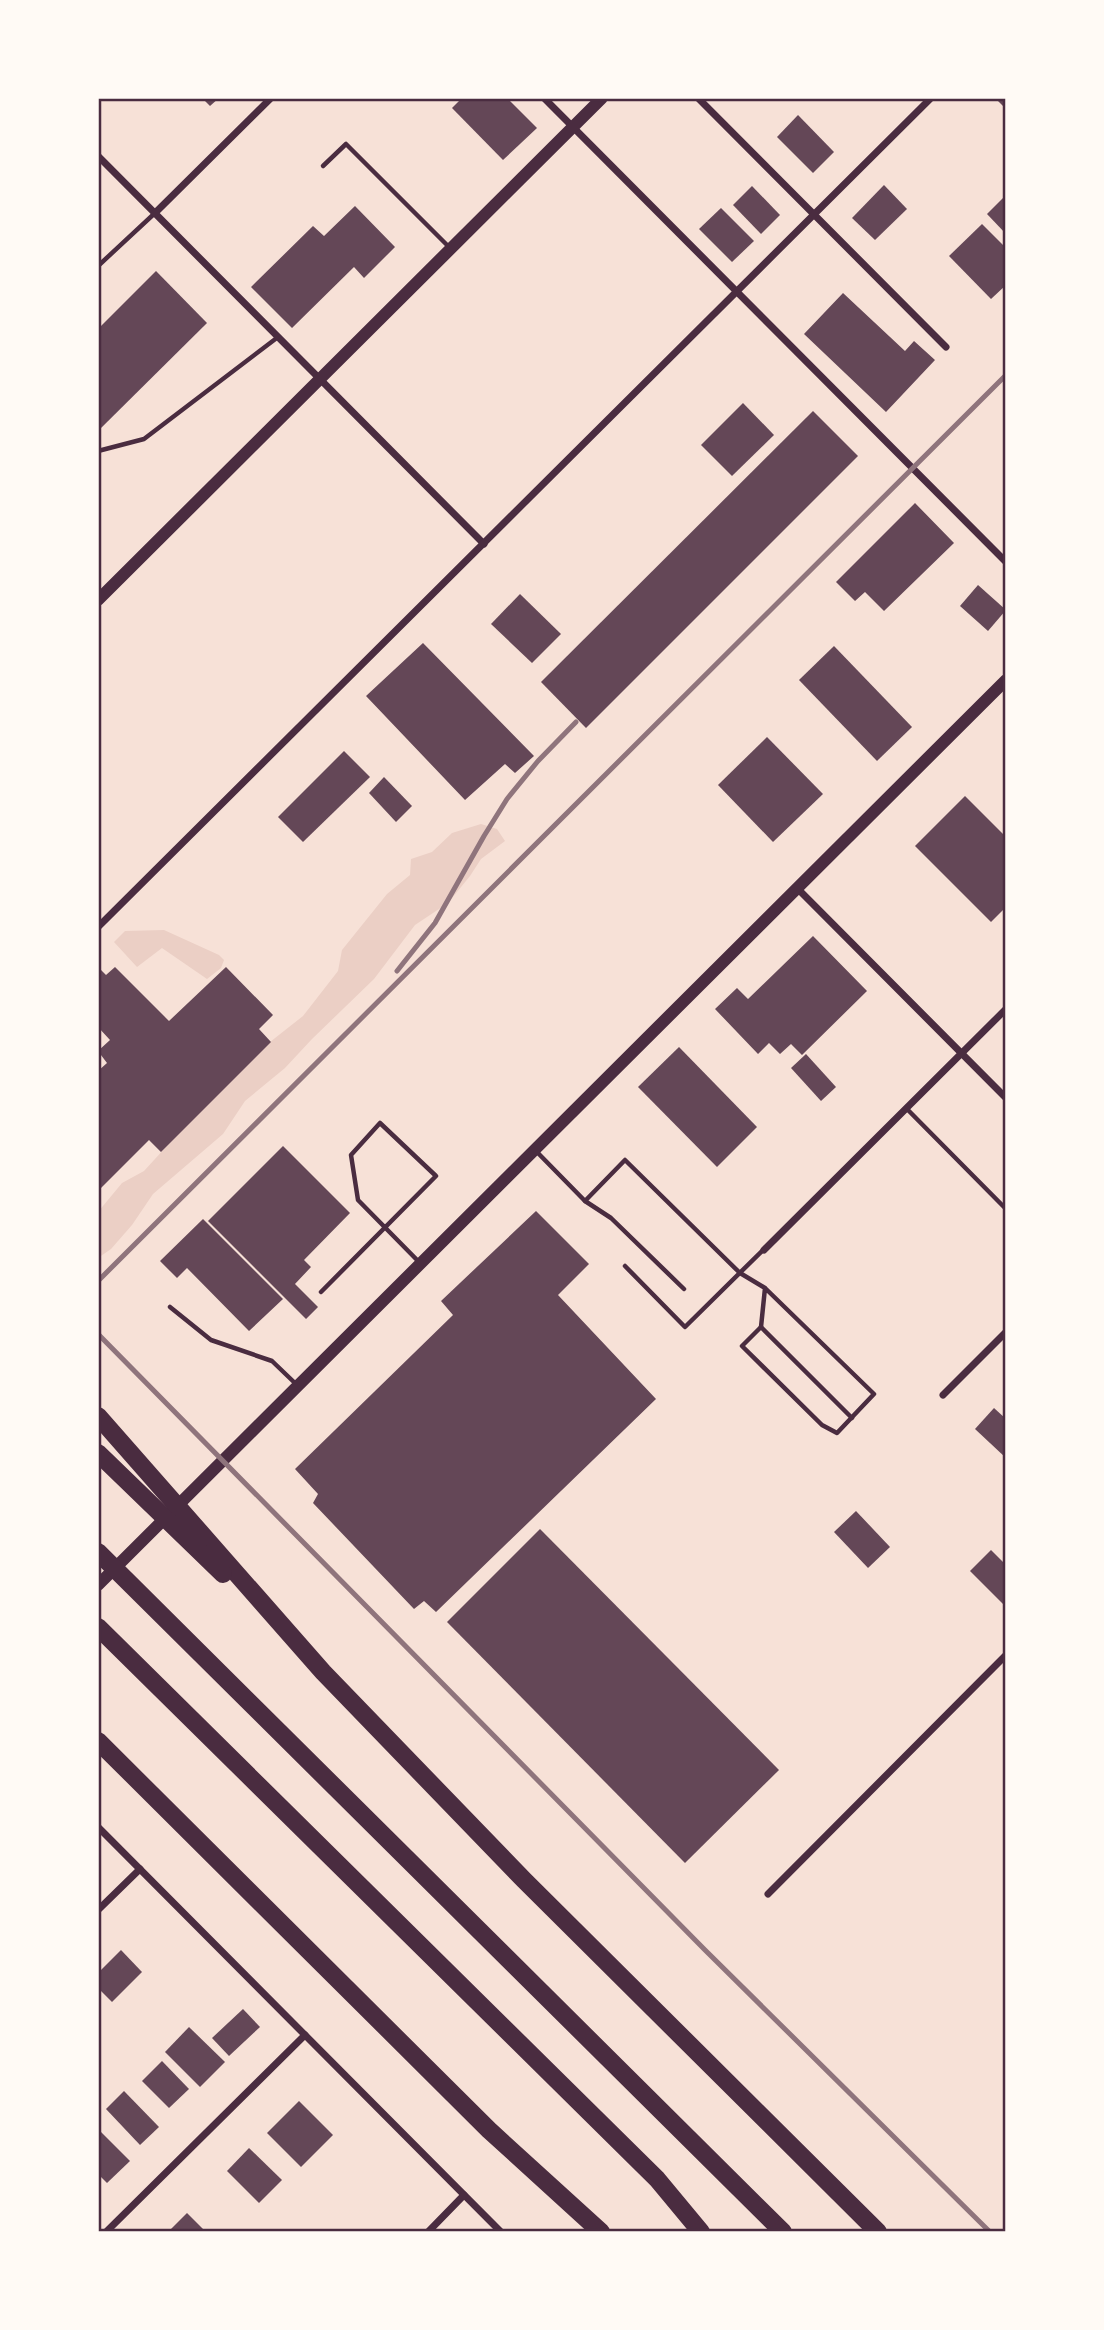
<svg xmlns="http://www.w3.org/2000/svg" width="1104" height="2330" font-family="Inter,sans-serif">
	<rect width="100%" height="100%" fill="#f7e1d7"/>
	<!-- green -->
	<g fill="#ebcfc5">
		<path d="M481 824 497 829 505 841 481 859 470 876 448 903 415 925 374 979 312 1039 285 1068 245 1101 223 1134 153 1194 132 1225 111 1249 98 1258V1212L122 1183 144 1171 176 1136 270 1042 303 1016 338 971 342 950 387 894 410 875 411 859 432 852 452 833Z"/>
		<path d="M164 930 219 955 224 960 221 968 207 979 162 948 137 967 114 942 125 931Z"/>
	</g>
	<!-- building -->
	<g fill="#644757">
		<path d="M202 98H219L210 106Z"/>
		<path d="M462 98H507L537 128 503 160 452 108Z"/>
		<path d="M995 98H1006V109Z"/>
		<path d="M798 115 834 152 813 173 777 137Z"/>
		<path d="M884 185 907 209 875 240 852 218Z"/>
		<path d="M752 186 780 215 761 234 733 205Z"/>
		<path d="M1006 195V234L987 214Z"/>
		<path d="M355 206 395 247 364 278 354 267 292 328 251 287 313 226 324 236Z"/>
		<path d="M721 208 754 241 732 262 699 229Z"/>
		<path d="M982 224 1006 248V285L991 299 949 256Z"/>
		<path d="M156 271 207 323 98 431V329Z"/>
		<path d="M843 293 905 351 914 341 935 360 886 412 804 334Z"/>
		<path d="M743 403 774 435 732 476 701 445Z"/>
		<path d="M813 411 858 456 586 728 541 682Z"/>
		<path d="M915 503 954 543 884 611 865 592 855 601 836 582Z"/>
		<path d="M978 585 1006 610 988 631 960 606Z"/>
		<path d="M520 594 561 634 532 663 491 624Z"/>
		<path d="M423 643 534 756 515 773 505 764 465 800 366 696Z"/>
		<path d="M834 646 912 727 877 761 799 680Z"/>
		<path d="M767 737 823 794 773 842 718 785Z"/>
		<path d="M344 751 370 777 303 842 278 817Z"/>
		<path d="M384 777 412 806 396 822 369 793Z"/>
		<path d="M965 796 1006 837V907L991 922 915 846Z"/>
		<path d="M813 936 867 991 802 1055 791 1044 780 1054 769 1043 758 1054 715 1009 737 988 748 999Z"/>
		<path d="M98 967 106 975 115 967 169 1021 226 967 273 1015 259 1029 271 1042 161 1152 149 1140 98 1191V1071L107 1063 98 1051 110 1040 98 1027Z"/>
		<path d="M679 1047 757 1127 717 1167 638 1087Z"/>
		<path d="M806 1054 836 1087 821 1101 791 1068Z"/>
		<path d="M283 1146 350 1213 304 1260 311 1267 295 1284 318 1307 306 1319 208 1221Z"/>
		<path d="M536 1211 589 1264 558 1295 656 1399 436 1612 424 1601 414 1609 313 1503 318 1494 295 1469 453 1315 441 1301Z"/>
		<path d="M203 1219 283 1299 249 1331 187 1268 177 1278 160 1261Z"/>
		<path d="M994 1408 1006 1419V1458L975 1429Z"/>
		<path d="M856 1511 890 1547 868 1568 834 1532Z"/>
		<path d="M540 1529 779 1770 685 1863 447 1622Z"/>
		<path d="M991 1550 1006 1565V1607L970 1571Z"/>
		<path d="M121 1950 142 1972 112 2002 98 1988V1973Z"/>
		<path d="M243 2009 260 2027 229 2056 212 2038Z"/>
		<path d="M189 2027 225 2062 200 2087 165 2052Z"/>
		<path d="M162 2061 189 2089 169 2108 142 2081Z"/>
		<path d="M124 2091 159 2127 140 2145 106 2109Z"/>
		<path d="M299 2101 333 2135 301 2167 267 2133Z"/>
		<path d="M98 2129 130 2161 107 2183 98 2174Z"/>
		<path d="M249 2148 282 2180 259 2203 227 2171Z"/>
		<path d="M187 2213 206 2232H168Z"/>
	</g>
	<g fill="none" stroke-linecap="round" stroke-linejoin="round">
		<!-- service -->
		<g stroke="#4a2c40" stroke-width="4.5">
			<path d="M323 166 346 144 450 248"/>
			<path d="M98 266 155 213"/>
			<path d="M98 451 144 439 278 337"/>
			<path d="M906 1108 1006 1209"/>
			<path d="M535 1150 585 1201 611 1218 684 1289"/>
			<path d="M585 1201 625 1160 740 1273 765 1288 874 1394 837 1433 822 1425 742 1346 761 1327 765 1288"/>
			<path d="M625 1266 685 1327 763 1250"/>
			<path d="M321 1292 436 1176 380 1123 351 1155 358 1200 420 1263"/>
			<path d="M170 1307 211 1340 272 1361 297 1385"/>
			<path d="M761 1327 852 1418"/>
		</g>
		<!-- minor -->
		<g stroke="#4a2c40" stroke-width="7">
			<path d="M544 98 1006 562"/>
			<path d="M698 98 946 347"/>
			<path d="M98 156 484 544"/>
			<path d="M155 213 271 98"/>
			<path d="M797 888 1006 1098"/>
			<path d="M98 927 931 98"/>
			<path d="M764 1250 1006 1009"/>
			<path d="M943 1395 1006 1332"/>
			<path d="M98 1827 501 2232"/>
			<path d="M768 1894 1006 1655"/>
			<path d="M98 1910 140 1869"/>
			<path d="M106 2232 305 2035"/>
			<path d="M428 2232 464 2195"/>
		</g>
		<!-- tertiary -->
		<g stroke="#4a2c40" stroke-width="12">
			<path d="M98 600 602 98"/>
			<path d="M98 1585 1006 680"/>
		</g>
		<!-- motorway -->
		<g stroke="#4a2c40" stroke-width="18">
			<path d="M98 1416 323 1672 524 1880 878 2232"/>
			<path d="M98 1453 223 1574"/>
			<path d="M98 1552 783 2232"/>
			<path d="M98 1627 657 2179 701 2232"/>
			<path d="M98 1741 489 2130 601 2232"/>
		</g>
		<!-- rail -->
		<g stroke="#8f747c" stroke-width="5">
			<path d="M397 971 435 923 484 836 507 799 538 761 576 722"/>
			<path d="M98 1281 1006 375"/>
			<path d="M98 1334 705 1950 990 2232"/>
		</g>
	</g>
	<!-- border -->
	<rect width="1104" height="2330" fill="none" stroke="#fffaf5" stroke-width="200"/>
	<rect x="100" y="100" width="904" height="2130" fill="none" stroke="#4a2c40" stroke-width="2.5"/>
</svg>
